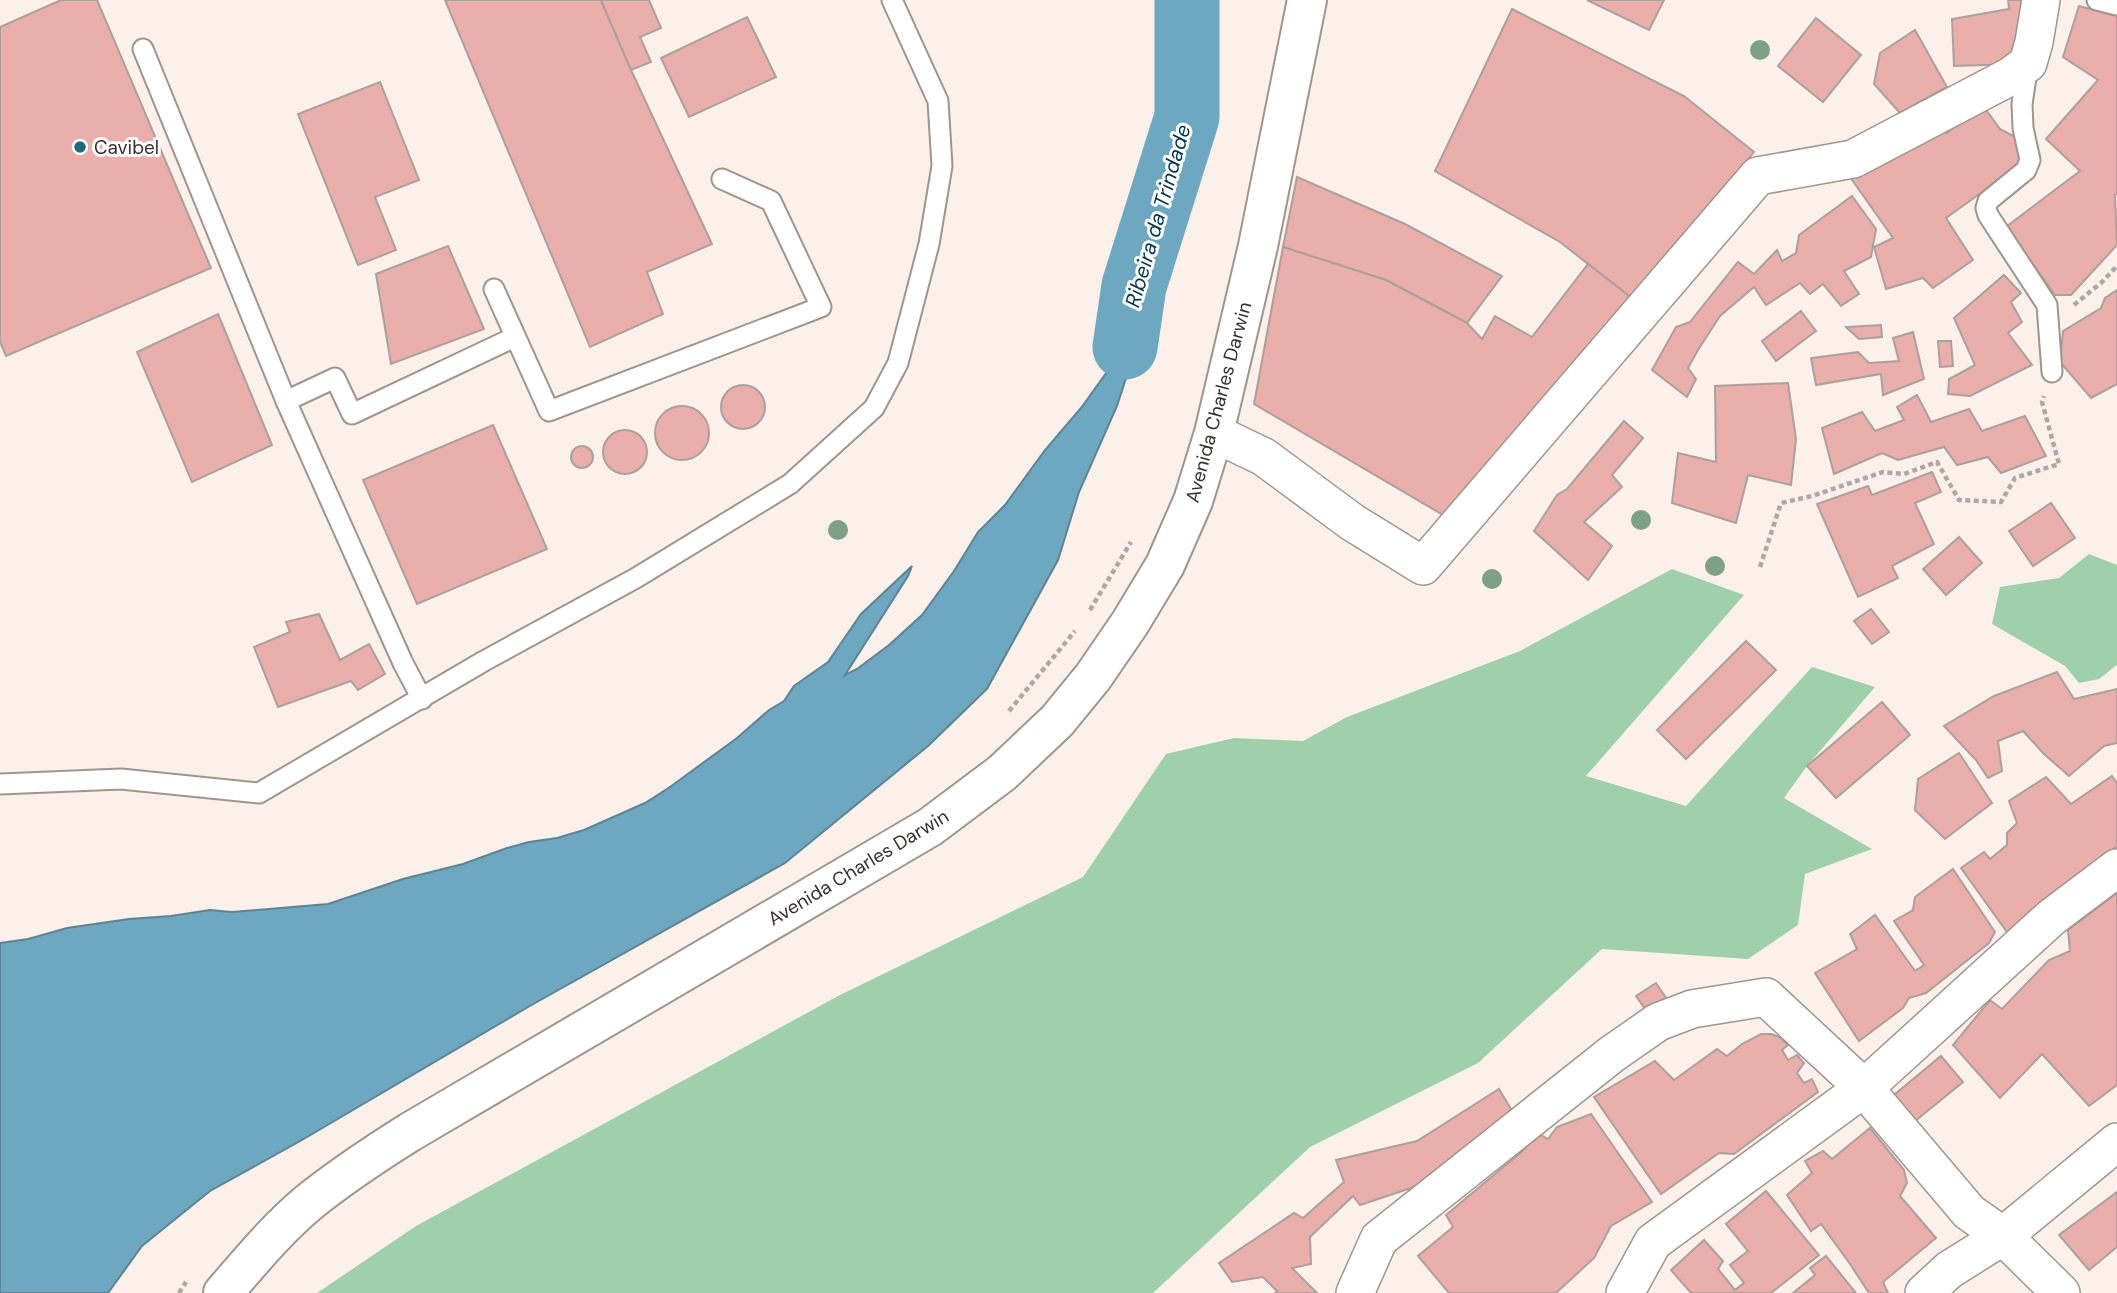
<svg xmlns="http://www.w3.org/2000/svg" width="2117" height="1293" font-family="'DM Sans',sans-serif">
	<rect width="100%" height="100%" fill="#fbf0ea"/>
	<!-- forest -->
	<g fill="#a0cfac">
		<path d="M2089 554 2117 565V665L2099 679 2079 683 2065 666 1992 624 2000 587 2059 578Z"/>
		<path d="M1672 569 1744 595 1586 776 1686 806 1812 667 1875 687 1807 766 1784 798 1872 849 1805 874 1798 925 1748 959 1602 949 1478 1063 1310 1147 1153 1293H317L416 1226 840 995 1083 877 1166 754 1234 738 1303 741 1347 717 1520 651Z"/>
	</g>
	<!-- water -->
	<path fill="#6ea7c0" stroke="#5d8394" stroke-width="2" d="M1125 347 1130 354 1129 369 1117 406 1079 492 1058 560 987 689 928 746 785 863 528 1007 302 1140 210 1191 142 1246 108 1293H0V943L28 939 67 928 129 919 171 916 210 910 232 912 328 904 403 879 463 864 507 848 529 842 557 838 584 830 645 803 670 787 737 738 769 710 784 701 794 686 828 662 861 614 912 566 908 576 845 675 857 669 889 645 922 615 954 571 978 532 1005 505 1045 450 1081 408Z"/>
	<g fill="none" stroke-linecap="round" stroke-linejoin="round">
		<!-- river -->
		<path stroke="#6ea7c0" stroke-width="65" d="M1125 347 1134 286 1187 117V0"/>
	</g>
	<!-- building -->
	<g fill="#eaafab" stroke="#ac9f9e" stroke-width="2">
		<path d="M61 0H97L211 268 6 356 0 342V27Z"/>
		<path d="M445 0H601L631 70 712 244 647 272 663 314 590 347Z"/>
		<path d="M601 0H649L661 28 640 37 651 62 631 70Z"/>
		<path d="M1587 0H1664L1649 30Z"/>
		<path d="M2008 0H2031L2018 64 1954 66 1952 19 2009 9Z"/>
		<path d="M2079 6 2117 16V193L2115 195 2117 245 2071 295H2055L2006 227 2080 171 2046 139 2098 80 2063 57Z"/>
		<path d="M1512 9 1684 96 1754 152 1638 303 1560 242 1435 171Z"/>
		<path d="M747 17 776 77 689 117 661 58Z"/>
		<path d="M1816 18 1861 55 1823 102 1778 66Z"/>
		<path d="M1915 30 1947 87 1900 113 1874 84 1880 53Z"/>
		<path d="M380 82 419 180 375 197 396 250 358 265 298 114Z"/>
		<path d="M1982 104 2000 129 2017 138 2028 159 1946 218 1973 260 1933 288 1923 278 1886 289 1874 247 1893 238 1848 174 1938 123 1947 133Z"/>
		<path d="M1297 177 1405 224 1502 276 1467 323 1386 280 1283 247Z"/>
		<path d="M1852 196 1876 229 1871 257 1844 271 1859 294 1841 306 1823 284 1810 294 1800 283 1766 305 1754 287 1720 316 1698 350 1688 368 1696 379 1687 397 1652 370 1676 327 1690 322 1738 262 1754 274 1777 250 1782 261 1796 253 1799 235Z"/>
		<path d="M448 246 484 329 391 364 376 274Z"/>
		<path d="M1283 247 1386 280 1467 323 1482 339 1495 316 1532 337 1588 264 1638 303 1460 525 1254 404Z"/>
		<path d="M2004 275 2021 293 2011 302 2022 322 2008 333 2032 365 1970 396 1948 394 1949 379 1975 365 1954 318Z"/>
		<path d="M2117 290V384L2091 398 2060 362 2063 331 2101 308 2105 298Z"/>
		<path d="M1801 311 1816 331 1776 361 1762 341Z"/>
		<path d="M218 314 272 445 192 482 137 352Z"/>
		<path d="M1881 325 1882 337 1859 339 1846 327Z"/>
		<path d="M1913 332 1924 379 1883 395 1881 374 1816 385 1811 358 1858 352 1869 363 1899 361 1893 338Z"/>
		<path d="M1938 341H1951L1953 366 1940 367Z"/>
		<path d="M1788 383 1796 439 1791 485 1748 475 1736 523 1672 503 1678 453 1716 462 1715 386Z"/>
		<circle cx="743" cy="407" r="22"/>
		<path d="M1917 395 1931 422 1969 409 1982 431 2025 416 2046 456 2001 473 1988 457 1957 465 1944 447 1898 460 1882 453 1834 474 1822 428 1862 412 1875 431 1904 420 1897 407Z"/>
		<circle cx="682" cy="433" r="27"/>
		<path d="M1624 421 1643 438 1612 475 1622 487 1584 522 1612 546 1588 580 1534 531 1557 495 1567 489Z"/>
		<path d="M493 425 547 549 417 604 363 480Z"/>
		<circle cx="625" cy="452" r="22"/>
		<circle cx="582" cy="457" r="11"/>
		<path d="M1932 472 1941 492 1915 503 1934 544 1892 566 1898 578 1858 597 1817 504 1868 486 1872 495Z"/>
		<path d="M2051 503 2075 538 2033 566 2009 531Z"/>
		<path d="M1959 537 1982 563 1946 595 1923 569Z"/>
		<path d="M1871 609 1889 632 1872 644 1854 621Z"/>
		<path d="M319 614 340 660 369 644 385 674 358 690 351 681 278 707 254 647 290 632 286 622Z"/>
		<path d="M1746 641 1776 670 1686 759 1657 730Z"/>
		<path d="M2057 672 2074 699 2117 689V743L2104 746 2069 776 2044 754 2023 731 1998 741 2002 771 1988 778 1976 760 1944 726 1994 696Z"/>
		<path d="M1882 702 1910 735 1836 798 1807 766Z"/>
		<path d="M1959 753 1992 803 1945 839 1915 810 1918 779Z"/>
		<path d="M2112 776 2117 783V846L2007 932 1961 868 1984 852 1990 859 2007 845V833L2017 823 2009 801 2046 777 2071 804Z"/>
		<path d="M1953 869 1995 932 1989 943 1926 993 1909 998 1903 1008 1859 1041 1815 973 1857 949 1850 934 1875 915 1915 971 1924 965 1894 921 1913 910 1915 897Z"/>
		<path d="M2117 893V1085L2089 1106 2042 1054 2000 1098 1953 1045 1990 1000 2002 1009 2049 960 2070 951 2068 930Z"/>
		<path d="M1656 983 1669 1002 1650 1016 1636 996Z"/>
		<path d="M1761 1034H1771L1780 1037 1788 1045 1782 1050 1788 1060 1797 1055 1804 1063 1797 1073 1804 1083 1812 1079 1818 1092 1734 1154 1719 1153 1661 1194 1594 1097 1655 1061 1674 1080 1717 1049 1727 1056 1742 1044Z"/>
		<path d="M1941 1056 1963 1082 1915 1121 1894 1095Z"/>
		<path d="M1499 1089 1517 1119 1438 1179 1360 1205 1353 1196 1310 1237 1311 1264 1292 1268 1317 1293H1275L1277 1291 1263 1277 1232 1282 1219 1263 1294 1213 1303 1218 1344 1182 1336 1160 1417 1141Z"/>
		<path d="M1591 1114 1652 1202 1611 1226 1594 1258 1556 1293H1449L1418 1256 1453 1227 1446 1215 1519 1154 1539 1134 1548 1139 1557 1127Z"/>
		<path d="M1870 1128 1904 1170 1907 1183 1900 1196 1936 1238 1883 1282 1888 1293H1869L1850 1264 1821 1224 1811 1231 1787 1195 1812 1173 1805 1161 1823 1151 1832 1159Z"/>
		<path d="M1766 1191 1819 1255 1771 1293H1691L1671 1270 1704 1240 1723 1261 1718 1269 1735 1290 1744 1283 1730 1265 1748 1251 1726 1224Z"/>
		<path d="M2117 1192V1247L2089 1270 2059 1235Z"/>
		<path d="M1826 1256 1856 1293H1793L1815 1275 1810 1268Z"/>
	</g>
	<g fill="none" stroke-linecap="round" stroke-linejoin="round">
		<!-- service casing -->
		<g stroke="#9f958f" stroke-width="23">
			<g id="service">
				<path d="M2097 0 2117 5"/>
				<path d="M143 49 286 401 403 663 422 699"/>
				<path d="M2028 64 2022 104 2023 128 2030 160 2026 170 1988 201 1986 208 1988 215 2047 305 2052 372"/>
				<path d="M494 289 549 411 821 307 771 201 722 179"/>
				<path d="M286 401 335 378 352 414 515 337"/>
				<path d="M0 784 121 779 259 793 484 661 636 578 790 484 874 408 898 363 929 244 942 166 938 101 892 0"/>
			</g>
		</g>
		<!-- minor casing -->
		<g stroke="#9f958f" stroke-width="40">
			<g id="minor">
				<path d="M1214 433 1264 457 1352 522 1423 566 1758 176 1853 159 2011 76 2028 63 2034 42 2041 0"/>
				<path d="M1355 1293 1379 1239 1612 1054 1658 1022 1692 1009 1766 997 1864 1088 1969 1212 2003 1236 2061 1293"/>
				<path d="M1625 1293 1653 1242 1864 1088 2052 917 2117 868"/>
				<path d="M1924 1293 1949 1270 2003 1236 2117 1142"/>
			</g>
		</g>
		<!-- secondary casing -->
		<g stroke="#9f958f" stroke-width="42">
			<path id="secondary" d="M223 1293C250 1262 276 1230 308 1203 340 1177 375 1154 410 1132L930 827 1002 773 1057 721 1093 677 1130 623 1165 565 1193 501 1214 433 1258 246 1307 0"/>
		</g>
		<!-- path -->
		<g stroke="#afa7a2" stroke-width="4.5" stroke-dasharray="5 3.5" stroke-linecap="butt">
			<path d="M2074 305 2102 282 2117 266"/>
			<path d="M1760 567 1781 503 1812 496 1883 472 1904 474 1937 462 1959 500 2001 502 2015 478 2059 464 2042 402 2044 396"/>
			<path d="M1090 610 1131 542"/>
			<path d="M1009 711 1075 631"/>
			<path d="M179 1293 186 1282"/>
		</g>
		<!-- service -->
		<use href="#service" stroke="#fff" stroke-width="19"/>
		<!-- minor -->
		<use href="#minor" stroke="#fff" stroke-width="37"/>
		<!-- secondary -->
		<use href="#secondary" stroke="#fff" stroke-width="38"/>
	</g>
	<!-- trees -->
	<g fill="#7ea085">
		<circle cx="1760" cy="50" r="10"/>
		<circle cx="1641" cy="520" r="10"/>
		<circle cx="838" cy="530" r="10"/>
		<circle cx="1715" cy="566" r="10"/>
		<circle cx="1492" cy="579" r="10"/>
	</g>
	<!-- markers -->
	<circle fill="#226b76" stroke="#fff" stroke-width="2.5" cx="80" cy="147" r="7"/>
	<g text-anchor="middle" stroke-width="6" stroke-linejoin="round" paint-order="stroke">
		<!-- poi labels -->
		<g font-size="19" fill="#35302e" stroke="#fff" text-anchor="start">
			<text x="94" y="154">Cavibel</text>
		</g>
		<!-- street labels -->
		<g font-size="19" fill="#35302e" stroke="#fff">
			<text transform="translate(1218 402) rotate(-75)" y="7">Avenida Charles Darwin</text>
			<text transform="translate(858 867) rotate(-31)" y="7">Avenida Charles Darwin</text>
		</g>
		<!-- water labels -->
		<g font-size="21" font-style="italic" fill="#003648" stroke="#fff">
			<text transform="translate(1158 216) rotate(-74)" y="7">Ribeira da Trindade</text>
		</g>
	</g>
</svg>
